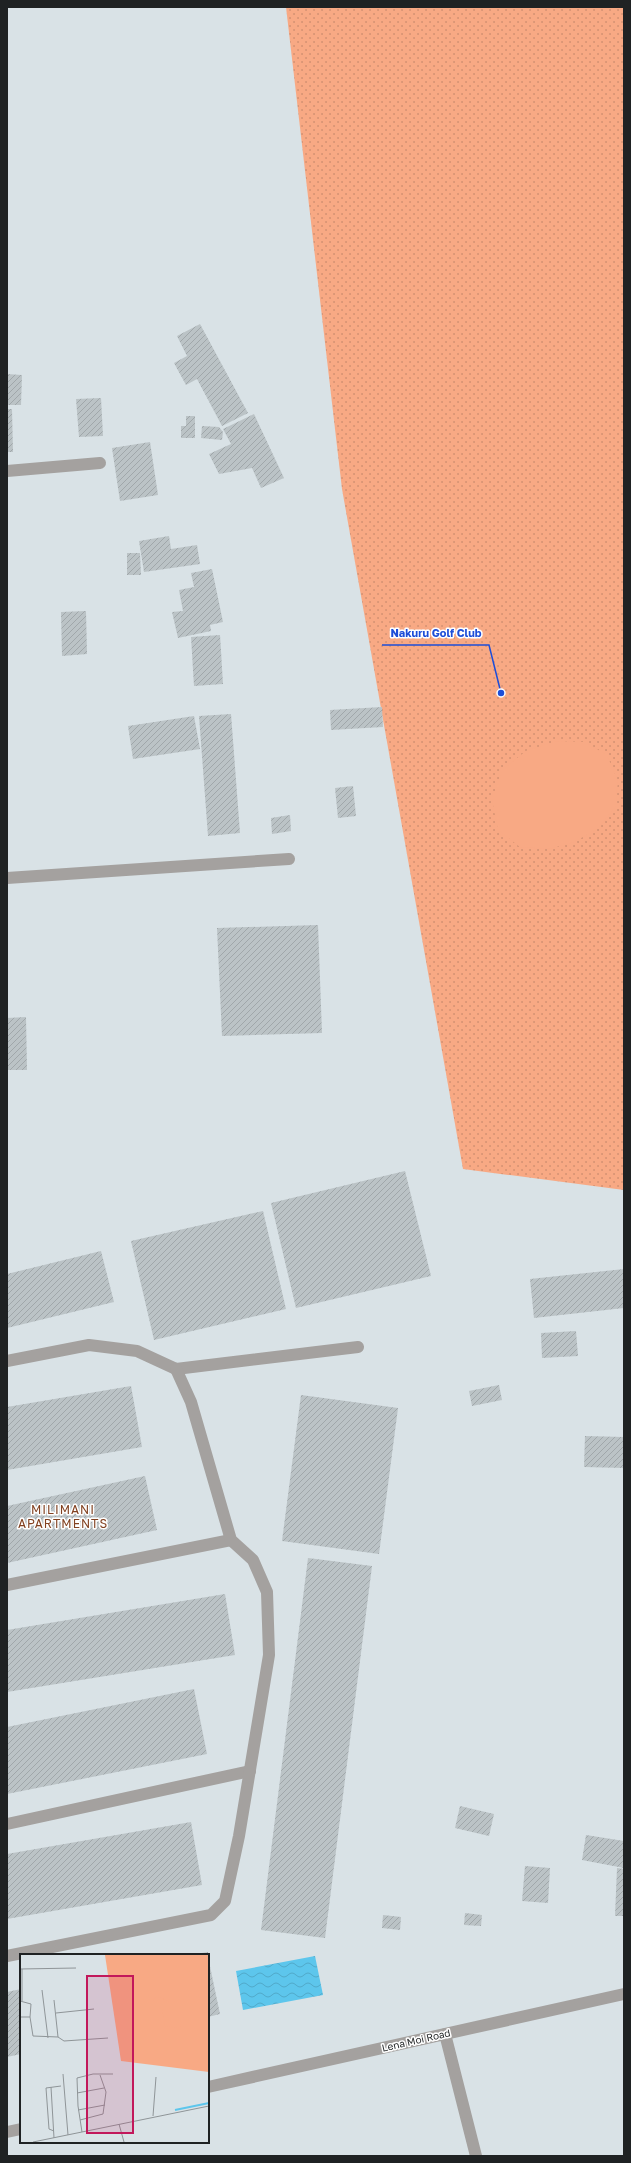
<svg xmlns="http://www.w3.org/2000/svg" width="631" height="2163" font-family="'Golos Text',sans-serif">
	<defs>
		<pattern id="grass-dots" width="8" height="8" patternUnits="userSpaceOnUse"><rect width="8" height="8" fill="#f8a984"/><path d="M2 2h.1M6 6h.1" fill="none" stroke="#d49172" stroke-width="1.8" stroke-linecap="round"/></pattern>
		<pattern id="water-waves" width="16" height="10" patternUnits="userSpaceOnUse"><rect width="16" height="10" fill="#5dc6ec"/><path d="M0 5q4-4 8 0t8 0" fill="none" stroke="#50aaca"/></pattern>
		<pattern id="building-hatch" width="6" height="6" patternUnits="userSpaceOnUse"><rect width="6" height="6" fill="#bbc3c6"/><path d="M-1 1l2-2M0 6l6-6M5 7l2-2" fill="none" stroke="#a0a7aa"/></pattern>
	</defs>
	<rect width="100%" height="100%" fill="#d9e2e6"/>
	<!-- grass -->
	<path fill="url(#grass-dots)" d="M286 7H624V1190L463 1169 342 489Z"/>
	<!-- pitch -->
	<path fill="#f8a984" d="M557 741 585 742 607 755 618 781 615 807 599 828 574 842 549 849 520 847 498 830 492 800 502 770 526 751Z"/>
	<!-- water -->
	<path fill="url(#water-waves)" d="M315 1956 323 1995 243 2010 236 1971Z"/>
	<!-- building -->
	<g fill="url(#building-hatch)">
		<path d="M200 324 248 413 222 426 197 379 186 385 174 363 187 356 177 336Z"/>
		<path d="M7 374 22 375 21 405H7Z"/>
		<path d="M101 398 103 436 79 437 76 399Z"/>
		<path d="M7 409H12L13 452H7Z"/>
		<path d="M254 414 284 478 261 488 252 468 219 474 209 454 231 444 223 429Z"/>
		<path d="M186 416H195V438H181V426H186Z"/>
		<path d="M202 426 219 427 223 432 222 440 201 438Z"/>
		<path d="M150 442 158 495 120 501 112 448Z"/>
		<path d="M169 536 171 549 197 545 200 564 144 572 139 541Z"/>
		<path d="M127 553H140L141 575H127Z"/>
		<path d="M212 569 223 622 210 625 211 631 178 638 172 612 183 611 179 590 194 587 191 573Z"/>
		<path d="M86 611 87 654 62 656 61 612Z"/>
		<path d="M220 635 223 684 194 686 191 637Z"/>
		<path d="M382 707 383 727 331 730 330 710Z"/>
		<path d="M231 714 240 833 208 836 199 716Z"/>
		<path d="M194 716 200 749 133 759 128 726Z"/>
		<path d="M353 786 356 816 338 818 335 788Z"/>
		<path d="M290 815 291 831 272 834 271 818Z"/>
		<path d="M318 925 322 1033 222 1036 217 928Z"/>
		<path d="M26 1017 27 1070H7V1018Z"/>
		<path d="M405 1171 431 1276 296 1308 271 1203Z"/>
		<path d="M263 1211 286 1309 154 1340 131 1241Z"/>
		<path d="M101 1251 114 1302 7 1328V1274Z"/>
		<path d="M624 1269V1308L534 1318 530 1279Z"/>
		<path d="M576 1331 578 1356 542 1358 541 1333Z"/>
		<path d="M499 1385 502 1400 472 1406 469 1391Z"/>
		<path d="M131 1386 142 1447 7 1470V1407Z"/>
		<path d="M301 1395 398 1408 379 1554 282 1541Z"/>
		<path d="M585 1436 624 1437V1468L584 1467Z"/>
		<path d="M145 1476 157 1530 7 1563V1506Z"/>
		<path d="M308 1558 372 1566 325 1938 261 1930Z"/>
		<path d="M225 1594 235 1655 7 1692V1630Z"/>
		<path d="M194 1689 207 1754 7 1794V1727Z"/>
		<path d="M460 1806 494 1814 489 1836 455 1828Z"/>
		<path d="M191 1822 202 1885 7 1919V1854Z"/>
		<path d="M586 1835 624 1841V1868L582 1860Z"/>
		<path d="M525 1866 550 1868 548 1903 522 1901Z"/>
		<path d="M617 1868 624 1869V1916H615Z"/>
		<path d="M465 1913 482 1915 481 1926 464 1925Z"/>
		<path d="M383 1915 401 1917 400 1930 382 1928Z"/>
		<path d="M208 1952V1955H195V1954Z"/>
		<path d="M208 1957 220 2014 208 2017Z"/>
		<path d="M21 1989V2054L7 2057V1992Z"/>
	</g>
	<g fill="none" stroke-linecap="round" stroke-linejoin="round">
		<!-- minor -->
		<g stroke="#a4a19f" stroke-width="12">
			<path d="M7 471 100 463"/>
			<path d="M7 878 289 859"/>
			<path d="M7 1361 89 1345 137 1351 176 1369 358 1347"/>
			<path d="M7 1585 231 1540"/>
			<path d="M7 1824 250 1771"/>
			<path d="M7 1956 211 1915 225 1901 239 1836 269 1655 267 1592 253 1560 231 1540 191 1402 176 1369"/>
			<path d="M445 2034 476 2156"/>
			<path d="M208 2087 624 1994"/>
			<path d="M7 2132 21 2129"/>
		</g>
	</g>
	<g text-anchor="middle" stroke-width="3" stroke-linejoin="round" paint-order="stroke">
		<!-- street labels -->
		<g font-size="10" fill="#1f2223" stroke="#fff">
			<text transform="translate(416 2040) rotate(-13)" y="4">Lena Moi Road</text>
		</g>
		<!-- quarter labels -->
		<g font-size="12" letter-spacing="1" fill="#824120" stroke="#fff">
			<text x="63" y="1514">MILIMANI<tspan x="63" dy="14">APARTMENTS</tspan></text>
		</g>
	</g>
	<!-- overview -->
	<g transform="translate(20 1954)">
		<rect width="189" height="189" fill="#d9e2e6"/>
		<path d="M85 1H189V118L101 107Z" fill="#f8a984"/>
		<path d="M177 1H183L189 14V44L181 40 182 12ZM139 43 148 47 164 64V71L159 74 145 72 142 56 133 48 135 44Z" fill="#f8a984"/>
		<path fill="none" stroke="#5dc6ec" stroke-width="2" d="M155 156 189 149"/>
		<path fill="none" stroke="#8f9598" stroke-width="1" d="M0 15 56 14M2 15V47M22 36 28 84M0 47 11 50 10 63H0M36 59 74 55M10 63 13 82 38 83 34 46M38 83 44 87 88 84M43 120 48 181M31 133 34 184M57 139 84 134M58 156 85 151M133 162 136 123M60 166 83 160 86 138 80 121M99 170 104 188M34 177 29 175 26 134 41 132M62 178 58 152 57 124 73 120H93M13 188 189 152"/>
		<path fill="#c2185b" fill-opacity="0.15" stroke="#c2185b" stroke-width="2" d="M67 22H113V179H67Z"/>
		<rect width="189" height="189" fill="none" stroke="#1f2223" stroke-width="2"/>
	</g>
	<!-- callouts -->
	<path fill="none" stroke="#1d4ed8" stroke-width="1.5" d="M501 693L489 645H382"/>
	<circle fill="#1d4ed8" stroke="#fff" stroke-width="1.5" cx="501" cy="693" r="4"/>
	<g font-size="11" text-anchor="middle" font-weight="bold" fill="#1d4ed8" stroke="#fff" stroke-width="3" stroke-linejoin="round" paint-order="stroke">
		<text x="436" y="637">Nakuru Golf Club</text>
	</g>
	<!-- border -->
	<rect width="631" height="2163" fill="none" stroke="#1f2223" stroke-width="16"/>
</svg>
